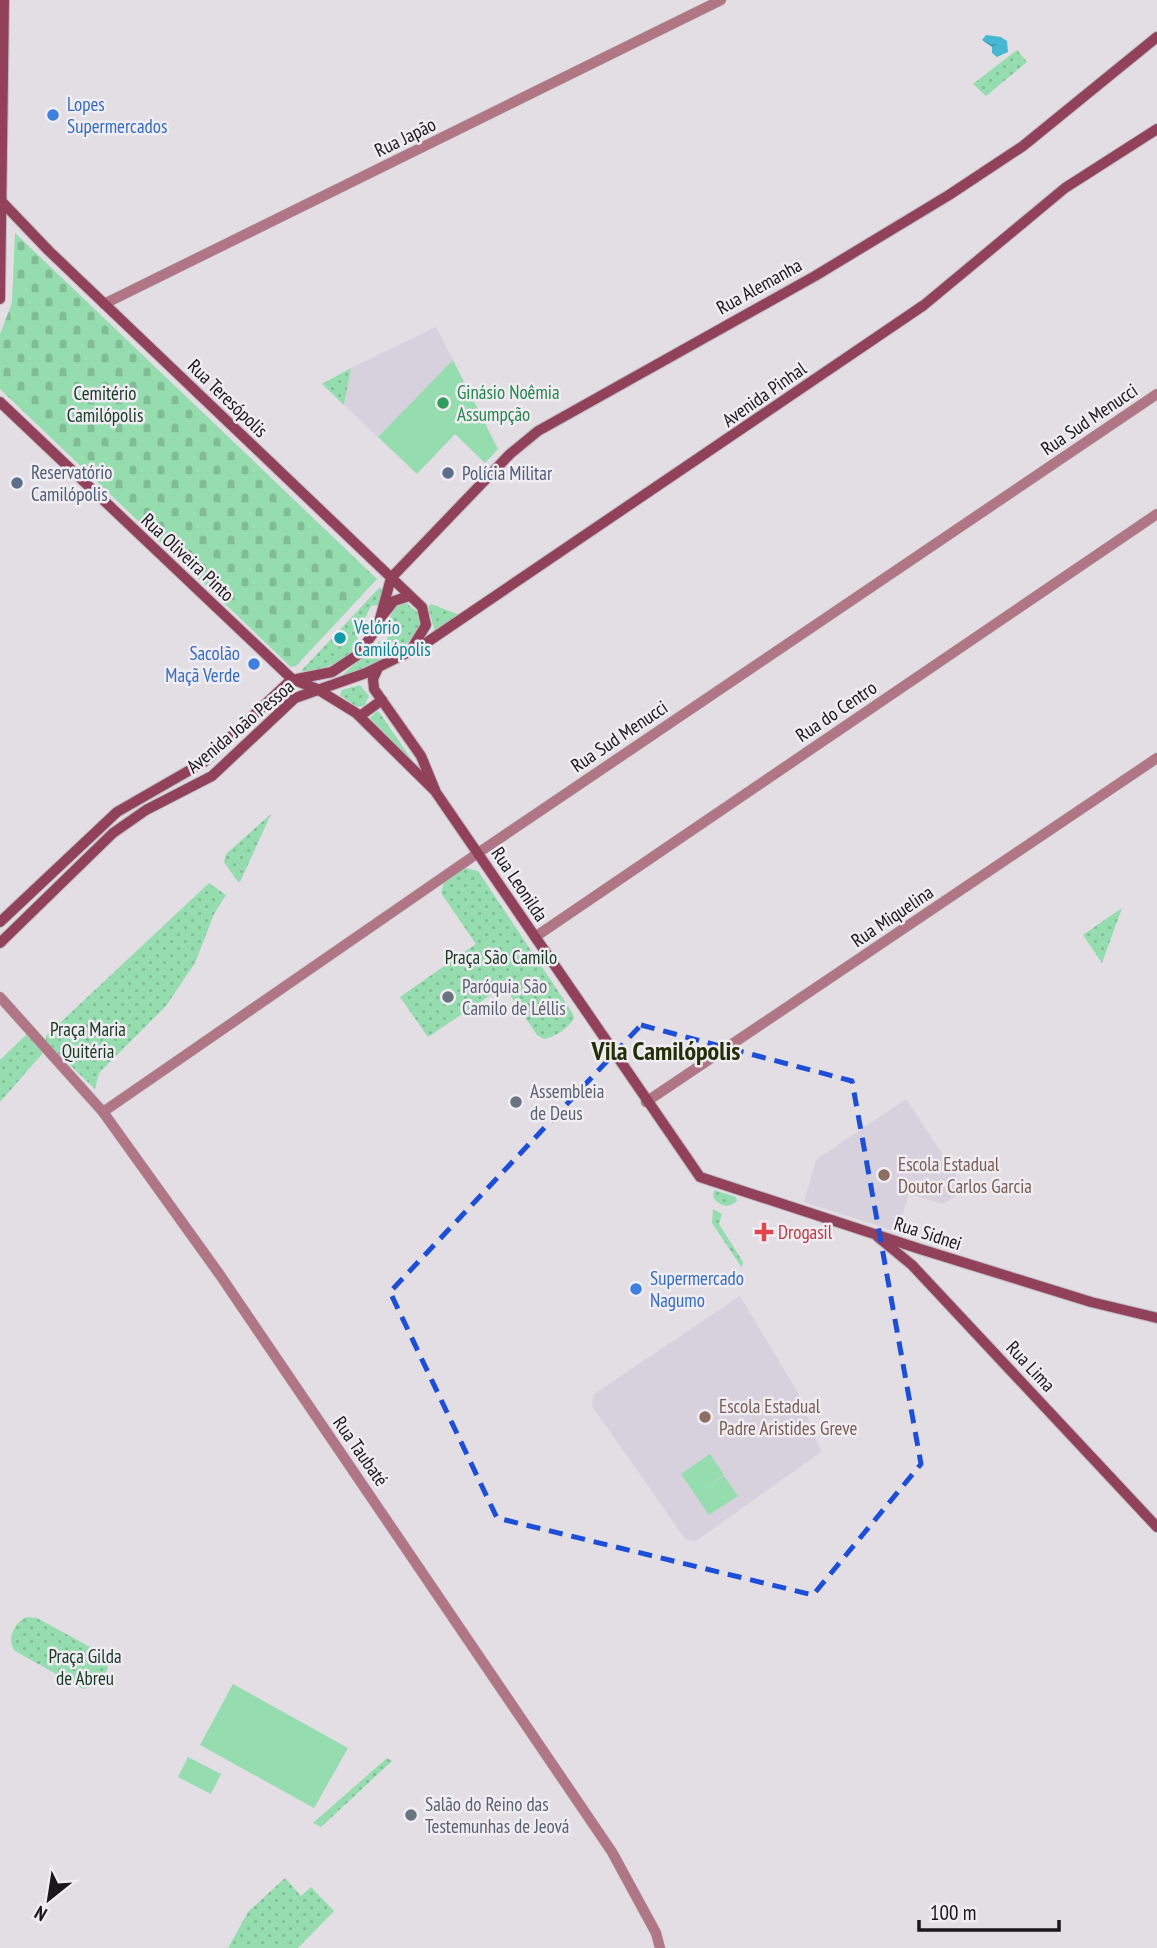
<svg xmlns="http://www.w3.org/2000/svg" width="1157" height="1948" font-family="'PT Sans Narrow',sans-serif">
	<defs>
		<pattern id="green-dots" width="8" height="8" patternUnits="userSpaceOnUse" patternTransform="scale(1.75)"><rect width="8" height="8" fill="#95ddae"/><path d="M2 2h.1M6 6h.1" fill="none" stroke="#80bd95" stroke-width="1.8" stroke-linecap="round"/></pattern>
		<pattern id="cemetery-stones" width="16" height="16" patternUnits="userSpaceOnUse" patternTransform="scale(1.75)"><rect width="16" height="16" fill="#95ddae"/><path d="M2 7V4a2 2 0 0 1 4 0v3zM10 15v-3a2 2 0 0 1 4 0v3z" fill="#80bd95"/></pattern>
		<pattern id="water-ripples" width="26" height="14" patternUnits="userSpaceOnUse" patternTransform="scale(1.75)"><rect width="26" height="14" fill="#47b8d1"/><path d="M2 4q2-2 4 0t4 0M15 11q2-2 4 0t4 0" fill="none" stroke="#3e9db3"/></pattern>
	</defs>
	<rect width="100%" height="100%" fill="#e2dee4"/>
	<!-- built -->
	<g fill="#d7d0dd">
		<path d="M436 327 453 360 378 437 344 405 351 368Z"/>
		<path d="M906 1099 966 1190 943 1204 909 1194 897 1232 804 1202 816 1160Z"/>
		<path d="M740 1296 798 1393 821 1452 696 1541 686 1540 592 1406 594 1394Z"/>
	</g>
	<!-- green -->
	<g fill="url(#green-dots)">
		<path d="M1017 50 1027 62 986 96 973 84Z"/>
		<path d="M351 368 344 405 322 384Z"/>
		<path d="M379 588H382L378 605 371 606 357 634 358 646C342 662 325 671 301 671Z"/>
		<path d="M406 603 417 612 421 625C405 655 371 666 340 677L371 650 377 656 382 649 377 644 379 641 384 645 395 623 390 617 395 607Z"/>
		<path d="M431 604 457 614 458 615 435 632 428 607Z"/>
		<path d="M360 685 369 696 364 706 357 707 340 695 342 690Z"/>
		<path d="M377 711 379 712 414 763 370 718Z"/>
		<path d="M271 814 240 882H238L224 862 226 854Z"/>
		<path d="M465 868 478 871 572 1012 574 1018C569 1028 555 1037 544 1039L537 1035 504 986 428 1037 400 997 476 944 441 893 444 882Z"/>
		<path d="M209 883 226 895 214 914 195 963 166 1006 99 1073 95 1089 46 1042V1036Z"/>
		<path d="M1122 908 1102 963 1083 935Z"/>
		<path d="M27 1034 43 1053 0 1102V1060Z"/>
		<path d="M714 1190 736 1197 737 1201C728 1209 719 1206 713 1197Z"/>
		<path d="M713 1209 722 1214 719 1224 743 1262 742 1268 712 1223Z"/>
		<path d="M26 1617 37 1618 101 1653 108 1668 99 1685 83 1689 15 1651C6 1639 14 1624 26 1617Z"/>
		<path d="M387 1758 392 1761 321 1827 313 1823Z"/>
		<path d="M285 1878 301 1896 311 1887 334 1911 298 1948H228L248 1912Z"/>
	</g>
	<!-- cemetery -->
	<path fill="url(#cemetery-stones)" d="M15 233 377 579 296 666 291 667 0 389V334L12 303Z"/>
	<!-- pitch -->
	<g fill="#95ddae">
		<path d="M453 360 498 449 485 463 455 434 417 474 378 437Z"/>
		<path d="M710 1454 724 1475 701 1490 724 1476 738 1496 709 1515 681 1474Z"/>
		<path d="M233 1684 348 1748 314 1808 200 1745Z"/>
		<path d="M188 1757 221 1774 211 1794 178 1777Z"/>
	</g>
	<!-- water -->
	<path fill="url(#water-ripples)" d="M986 35 1001 37 1007 41 1008 52 997 57 992 53V47L982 40Z"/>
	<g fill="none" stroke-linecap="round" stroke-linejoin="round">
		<!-- tertiary casing -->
		<g stroke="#bebac0" stroke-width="11">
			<g id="tertiary">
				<path d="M104 304 721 0"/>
				<path d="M535 937 1157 514"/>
				<path d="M0 997 103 1112 220 1275 612 1852 656 1933 660 1948"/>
				<path d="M646 1102 1157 758"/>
				<path d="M103 1112 478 853 1157 394"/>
			</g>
		</g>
		<!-- secondary casing -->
		<g stroke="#bebac0" stroke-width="12">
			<g id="secondary">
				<path d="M3 203 49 251 422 607 426 625 412 648"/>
				<path d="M0 299 4 0"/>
				<path d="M0 402 292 679 317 689 356 713 435 791 700 1177 920 1249 1091 1302 1157 1318"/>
				<path d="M382 616 394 601 409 596"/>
				<path d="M378 668 373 679 374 689 421 756 435 790"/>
				<path d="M297 679 332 672 359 654 378 626 391 578 510 454 538 431 815 276 949 195 1023 146 1157 37"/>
				<path d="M360 716 382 700"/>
				<path d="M0 922 117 812 204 762 292 679"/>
				<path d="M0 943 113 833 146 810 212 776 295 698 366 673 423 645 924 305 1065 188 1157 129"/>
				<path d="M878 1237 912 1265 1157 1527"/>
			</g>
		</g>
		<!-- tertiary -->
		<use href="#tertiary" stroke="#b07685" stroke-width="10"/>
		<!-- secondary -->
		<use href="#secondary" stroke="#92415b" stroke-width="10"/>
	</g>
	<!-- marked area -->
	<path fill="none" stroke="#1d4ed8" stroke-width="5" stroke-dasharray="14 9" stroke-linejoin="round" d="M641 1025 852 1081 921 1464 813 1595 497 1518 390 1292Z"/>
	<!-- markers -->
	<g fill="#3f7fe0" stroke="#efecf2" stroke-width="2.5">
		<circle cx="53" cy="115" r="7"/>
		<circle cx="254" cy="664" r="7"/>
		<circle cx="636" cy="1289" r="7"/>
	</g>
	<circle fill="#2e9e5b" stroke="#efecf2" stroke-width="2.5" cx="443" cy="403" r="7"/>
	<g fill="#5c6f8a" stroke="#efecf2" stroke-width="2.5">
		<circle cx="448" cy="473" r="7"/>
		<circle cx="17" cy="483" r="7"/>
	</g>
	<circle fill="#0f9aa8" stroke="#efecf2" stroke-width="2.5" cx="340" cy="638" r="7"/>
	<g fill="#6b7280" stroke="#efecf2" stroke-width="2.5">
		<circle cx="448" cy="997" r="7"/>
		<circle cx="516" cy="1102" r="7"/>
		<circle cx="411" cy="1815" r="7"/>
	</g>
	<g fill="#8d6e63" stroke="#efecf2" stroke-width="2.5">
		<circle cx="884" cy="1175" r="7"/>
		<circle cx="705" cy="1417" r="7"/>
	</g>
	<path fill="#e0444e" stroke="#efecf2" stroke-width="2.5" d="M760.5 1221.5h7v7h7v7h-7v7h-7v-7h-7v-7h7z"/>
	<g text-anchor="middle" stroke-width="5" stroke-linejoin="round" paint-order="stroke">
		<!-- shop labels -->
		<g font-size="19" fill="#366cbe" stroke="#efecf2" text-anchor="start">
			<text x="67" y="111">Lopes<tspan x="67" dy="22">Supermercados</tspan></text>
			<text x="240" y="660" text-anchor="end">Sacolão<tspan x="240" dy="22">Maçã Verde</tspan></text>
			<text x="650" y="1285">Supermercado<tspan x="650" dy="22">Nagumo</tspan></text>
		</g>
		<!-- street labels -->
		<g font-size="19" fill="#1a181b" stroke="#efecf2">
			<text transform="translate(405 137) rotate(-26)" y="7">Rua Japão</text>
			<text transform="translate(759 286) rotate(-29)" y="7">Rua Alemanha</text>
			<text transform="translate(764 394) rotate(-35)" y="7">Avenida Pinhal</text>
			<text transform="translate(228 398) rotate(44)" y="7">Rua Teresópolis</text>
			<text transform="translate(1089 419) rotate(-34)" y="7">Rua Sud Menucci</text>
			<text transform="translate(188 557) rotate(43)" y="7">Rua Oliveira Pinto</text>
			<text transform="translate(836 711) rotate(-34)" y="7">Rua do Centro</text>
			<text transform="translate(240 726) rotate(-40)" y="7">Avenida João Pessoa</text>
			<text transform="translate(619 736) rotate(-34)" y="7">Rua Sud Menucci</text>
			<text transform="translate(520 884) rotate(56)" y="7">Rua Leonilda</text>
			<text transform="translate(892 916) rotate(-34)" y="7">Rua Miquelina</text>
			<text transform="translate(928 1233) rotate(18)" y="7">Rua Sidnei</text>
			<text transform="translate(1031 1366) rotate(47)" y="7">Rua Lima</text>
			<text transform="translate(361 1451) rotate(55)" y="7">Rua Taubaté</text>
		</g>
		<!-- leisure labels -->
		<g font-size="19" fill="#27864d" stroke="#efecf2" text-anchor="start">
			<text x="457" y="399">Ginásio Noêmia<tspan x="457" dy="22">Assumpção</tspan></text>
		</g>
		<!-- park labels -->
		<g font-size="19" fill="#183a25" stroke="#efecf2">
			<text x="105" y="400">Cemitério<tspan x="105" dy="22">Camilópolis</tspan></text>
			<text x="501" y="964">Praça São Camilo</text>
			<text x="88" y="1036">Praça Maria<tspan x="88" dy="22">Quitéria</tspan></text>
			<text x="85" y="1663">Praça Gilda<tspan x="85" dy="22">de Abreu</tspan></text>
		</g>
		<!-- service labels -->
		<g font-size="19" fill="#4e5e75" stroke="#efecf2" text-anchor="start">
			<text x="31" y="479">Reservatório<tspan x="31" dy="22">Camilópolis</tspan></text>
			<text x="462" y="480">Polícia Militar</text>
		</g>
		<!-- culture labels -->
		<g font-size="19" fill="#0d838f" stroke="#efecf2" text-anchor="start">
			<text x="354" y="634">Velório<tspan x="354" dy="22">Camilópolis</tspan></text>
		</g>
		<!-- worship labels -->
		<g font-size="19" fill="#5b616d" stroke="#efecf2" text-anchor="start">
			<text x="462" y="993">Paróquia São<tspan x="462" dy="22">Camilo de Léllis</tspan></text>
			<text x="530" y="1098">Assembleia<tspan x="530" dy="22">de Deus</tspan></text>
			<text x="425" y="1811">Salão do Reino das<tspan x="425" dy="22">Testemunhas de Jeová</tspan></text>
		</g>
		<!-- education labels -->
		<g font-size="19" fill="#785e54" stroke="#efecf2" text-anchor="start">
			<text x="898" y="1171">Escola Estadual<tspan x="898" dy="22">Doutor Carlos Garcia</tspan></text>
			<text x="719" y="1413">Escola Estadual<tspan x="719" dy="22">Padre Aristides Greve</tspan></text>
		</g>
		<!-- health labels -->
		<g font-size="19" fill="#be3a42" stroke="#efecf2" text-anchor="start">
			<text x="778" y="1239">Drogasil</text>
		</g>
		<!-- district labels -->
		<g font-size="26" font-weight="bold" fill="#242e07" stroke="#efecf2">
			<text x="666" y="1060">Vila Camilópolis</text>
		</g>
	</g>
	<!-- north arrow -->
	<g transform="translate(49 1899) rotate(210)" stroke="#efecf2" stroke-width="5" paint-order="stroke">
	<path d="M0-5L12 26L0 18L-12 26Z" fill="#1a181b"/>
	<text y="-10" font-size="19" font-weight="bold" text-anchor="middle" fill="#1a181b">N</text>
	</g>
	<!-- scale -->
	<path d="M919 1920v10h140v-10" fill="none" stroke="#1a181b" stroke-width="3.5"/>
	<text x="930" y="1920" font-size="21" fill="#1a181b" stroke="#efecf2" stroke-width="5" paint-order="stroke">100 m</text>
</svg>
